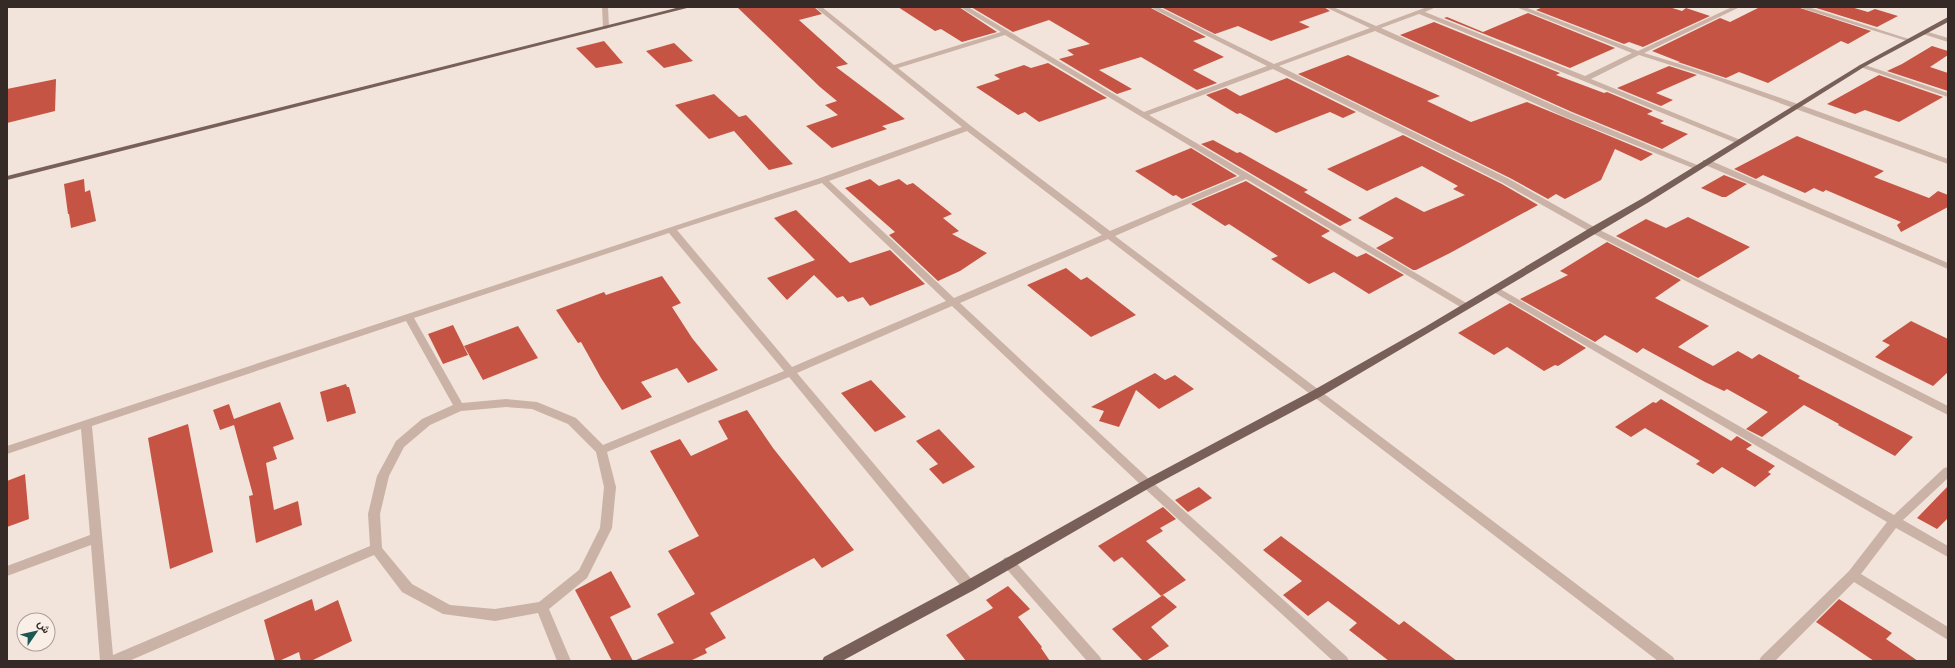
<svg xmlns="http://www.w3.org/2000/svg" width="1955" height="668" font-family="'Exo 2',Vazirmatn,sans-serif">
	<rect width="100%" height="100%" fill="#f2e4da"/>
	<!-- building -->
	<g fill="#c65444">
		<path d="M737 7H814L822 14 799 20 848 64 836 67 905 119 882 126 887 129 832 148 806 126 838 115 825 105 837 101 820 87Z"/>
		<path d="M898 7H959L997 32 962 42 941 29 935 31Z"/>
		<path d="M971 7H1149L1206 37 1193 41 1224 57 1193 70 1217 83 1197 90 1141 57 1099 70 1132 89 1117 94 1059 59 1074 55 1067 50 1090 44 1049 20 1013 32Z"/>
		<path d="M1161 7H1324L1330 11 1299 22 1310 27 1271 41 1238 26 1215 34Z"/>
		<path d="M1543 7H1669L1682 11 1686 8 1710 16 1643 47 1629 42 1624 44 1536 10Z"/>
		<path d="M1760 7H1797L1871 31 1848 44 1841 41 1768 83 1739 72 1726 78 1678 62H1680L1652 51 1720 18 1730 22Z"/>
		<path d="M1813 7H1851L1868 12 1875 9 1898 16 1877 27Z"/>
		<path d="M1528 13 1615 48 1570 68 1444 18 1447 17 1483 32Z"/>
		<path d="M1434 22 1560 73 1556 75 1604 93 1607 92 1653 111 1647 114 1664 121 1660 123 1688 134 1662 149 1572 112 1400 35Z"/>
		<path d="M604 41 623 63 596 68 576 48Z"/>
		<path d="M674 43 693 61 664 68 646 51Z"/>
		<path d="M1932 46 1948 51V55L1930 67 1948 73V91L1887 71 1902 64Z"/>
		<path d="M1348 55 1440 96 1427 101 1471 122 1527 102 1653 154 1641 161 1615 149 1601 180 1565 199 1556 194 1548 199 1510 178 1298 74Z"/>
		<path d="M1048 63 1107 98 1039 122 1025 112 1018 115 976 87 1000 79 994 75 1024 65 1031 68Z"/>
		<path d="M1669 66 1697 75 1656 93 1673 100 1661 106 1617 88Z"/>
		<path d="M1879 75 1943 97 1899 122 1865 110 1855 114 1827 104Z"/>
		<path d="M1287 78 1356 112 1343 118 1330 112 1276 133 1240 113 1237 114 1206 95 1226 88 1240 96Z"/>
		<path d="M56 79 55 111 7 123V89Z"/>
		<path d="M714 94 739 117 746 115 793 164 769 170 734 131 709 139 675 105Z"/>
		<path d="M1403 135 1502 184 1538 205 1450 253 1416 270H1413L1376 248 1394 238 1358 218 1396 197 1424 212 1465 195 1453 189 1458 186 1422 166 1367 191 1327 169Z"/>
		<path d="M1797 136 1884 171 1874 177 1929 198 1938 191 1948 195V207L1901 232 1897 225 1901 222 1826 190 1823 192 1814 188 1805 193 1763 175 1756 179 1734 169Z"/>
		<path d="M1213 140 1237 153 1240 152 1308 190 1304 192 1352 220 1340 226 1201 144Z"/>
		<path d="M1191 148 1237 176 1182 199 1176 195 1173 196 1135 171Z"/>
		<path d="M1724 175 1747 184 1726 197H1722L1701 188Z"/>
		<path d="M84 179 85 192 90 190 96 221 71 228 69 214H68L64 184Z"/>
		<path d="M870 179 879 186 899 179 907 185 913 183 952 214 943 218 959 231 952 234 987 253 960 271 938 281 889 235 895 232 845 188Z"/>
		<path d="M1246 181 1330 231 1321 236 1357 257 1366 253 1404 275 1369 294 1334 272 1309 284 1271 259 1278 256 1229 224 1225 226 1191 204Z"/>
		<path d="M796 210 850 263 890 250 925 284 870 306 863 297 848 302 843 296 837 298 814 275 787 300 767 278 815 260 774 218Z"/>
		<path d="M1688 217 1750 247 1698 278 1616 236 1646 219 1666 228Z"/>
		<path d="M1607 242 1681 280 1655 298 1709 326 1678 347 1713 366 1738 351 1752 359 1759 354 1800 376 1798 378 1913 437 1895 456 1838 425 1839 424 1804 405 1762 437 1746 429 1768 412 1727 389 1724 391 1705 382 1643 348 1637 353 1605 335 1595 342 1520 299 1568 275 1560 271Z"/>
		<path d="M1066 268 1081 280 1087 277 1136 315 1091 337 1027 285Z"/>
		<path d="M662 276 681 303 672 307 692 338 718 370 688 383 677 368 641 382 652 397 622 410 601 378 581 342 578 343 556 310 604 292 606 295Z"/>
		<path d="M1510 303 1586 348 1558 366 1555 365 1544 371 1507 347 1494 355 1458 333Z"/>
		<path d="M1911 321 1948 339V372L1933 386 1875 357 1890 345 1882 341Z"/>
		<path d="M453 325 468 355 443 364 428 334Z"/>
		<path d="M518 326 538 358 483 380 464 346Z"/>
		<path d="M1155 373 1165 380 1175 375 1194 389 1159 409 1136 390 1119 427 1099 421 1104 411 1091 407Z"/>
		<path d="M871 380 906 417 875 432 841 393Z"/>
		<path d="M346 384 347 387H349L356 413 327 422 320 392Z"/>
		<path d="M1661 399 1731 441 1737 436 1752 445 1746 449 1775 466 1768 472 1771 474 1755 487 1722 467 1713 474 1696 464 1700 461 1645 428 1631 437 1615 427 1653 402 1656 403Z"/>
		<path d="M280 402 294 439 273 447 277 459 266 463 274 510 298 501 302 525 256 543 249 496 253 495 234 425 220 430 213 410 229 404 234 419Z"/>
		<path d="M747 410 773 448 854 550 822 568 814 558 710 613 726 638 705 649 707 653 690 661H634L674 643 657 614 695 594 668 551 699 536 650 451 680 439 691 456 728 439 718 421Z"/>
		<path d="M188 424 213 552 170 569 148 438Z"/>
		<path d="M939 429 975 467 943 484 929 469 938 464 916 441Z"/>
		<path d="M25 474 29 519 7 527V481Z"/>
		<path d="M1948 486V518L1937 529 1917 518Z"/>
		<path d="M1199 487 1212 498 1188 512 1175 500Z"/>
		<path d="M1163 507 1176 519 1160 528 1163 531 1146 541 1186 580 1161 596 1122 557 1114 562 1098 546Z"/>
		<path d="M1281 536 1399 625 1404 621 1457 661H1389L1349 630 1357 623 1328 601 1308 616 1283 595 1302 581 1263 550Z"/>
		<path d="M611 571 631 607 610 617 633 661H612L575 590Z"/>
		<path d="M1008 586 1030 609 1018 617 1042 647 1041 648 1050 661H966L946 635 993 608 986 600Z"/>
		<path d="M1163 595 1177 607 1151 627 1169 646 1146 661H1143L1112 629Z"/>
		<path d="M312 599 315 611 338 600 352 641 311 661H301L299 652 279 661H275L264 620Z"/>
		<path d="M1839 599 1892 633 1886 639 1918 661H1874L1816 622Z"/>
	</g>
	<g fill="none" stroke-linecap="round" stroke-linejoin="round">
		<!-- minor -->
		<g fill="#cab2a6" fill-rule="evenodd">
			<path d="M602 7H608L609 27 606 29 603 27Z"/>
			<path d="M815 7H822L894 65 1001 32 960 7H968L1144 112 1267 66 1150 7H1158L1274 64 1370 28 1325 7H1333L1376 26 1427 7H1436L1425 12 1585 76 1632 53 1516 7H1525L1638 51 1732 7H1740L1644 53C1747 84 1847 122 1948 159V164L1708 77 1639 55 1591 79 1743 141 1739 143H1736L1419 14 1381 28 1571 113 1702 167 1698 169H1695L1565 117 1375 31 1279 66 1509 179 1596 228 1948 406V415L1590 232 1503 183 1273 69 1149 115 1468 304 1470 306 1468 308H1462L1246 179 1115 236 1673 657 1675 661H1658L1108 239 960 303 1151 481 1347 657 1349 661H1333L1143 487 952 306 797 373 974 582 975 586 974 590 969 591 964 590 789 377 607 452 616 487 612 528 587 578 549 609 571 661H557L538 613 495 621 443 614 402 592 374 555 129 661H100L91 545 7 576V566L90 535 81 429 7 454V446L820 178 962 127ZM1005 35 1240 176 1110 231 971 126 898 68ZM967 131 1102 235 954 298 829 181ZM822 183 946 301 792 367 677 230ZM669 233 784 371 603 445 576 418 537 402 506 399 462 403 414 318ZM406 321 453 405 422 419 396 441 377 476 368 514 370 546 113 655 92 426ZM506 407 532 409 568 424 596 452 604 487 600 528 579 570 539 602 495 609 450 605 412 584 382 548 380 514 389 476 404 447 430 425 461 411Z"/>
			<path d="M1798 7H1808L1912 40 1907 41Z"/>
			<path d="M1925 31 1948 38V42L1923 34 1922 33Z"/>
			<path d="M1862 64 1948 93V97L1860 67 1858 66Z"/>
			<path d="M1703 160H1709L1948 263V269L1703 164Z"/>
			<path d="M1495 286 1894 515 1944 468 1948 467V478L1903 520 1948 546V557L1896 528 1861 574 1948 627V640L1854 582 1775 661H1759L1761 657 1849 571 1887 522 1492 291 1490 289Z"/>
			<path d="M1008 557 1012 558 1100 657 1102 661H1087L1004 566 1002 562 1004 558Z"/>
		</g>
		<!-- major -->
		<g fill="#785f58" fill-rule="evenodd">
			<path d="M680 7H691L7 180V176Z"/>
			<path d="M1948 17V22L1864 67 1649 202 1320 397 1151 487 974 590 842 661H822L824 657 964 582 1143 481 1312 391 1425 327 1590 228 1643 198 1860 65Z"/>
		</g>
	</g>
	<!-- border -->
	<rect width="1955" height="668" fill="none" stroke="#362a27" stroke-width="16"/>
	<!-- north arrow -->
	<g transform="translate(36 632) rotate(56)"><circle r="19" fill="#f9efe7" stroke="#aba09a"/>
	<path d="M0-3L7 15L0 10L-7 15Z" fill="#1d5754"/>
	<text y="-6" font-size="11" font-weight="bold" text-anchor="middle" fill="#362a27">ش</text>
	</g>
</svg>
